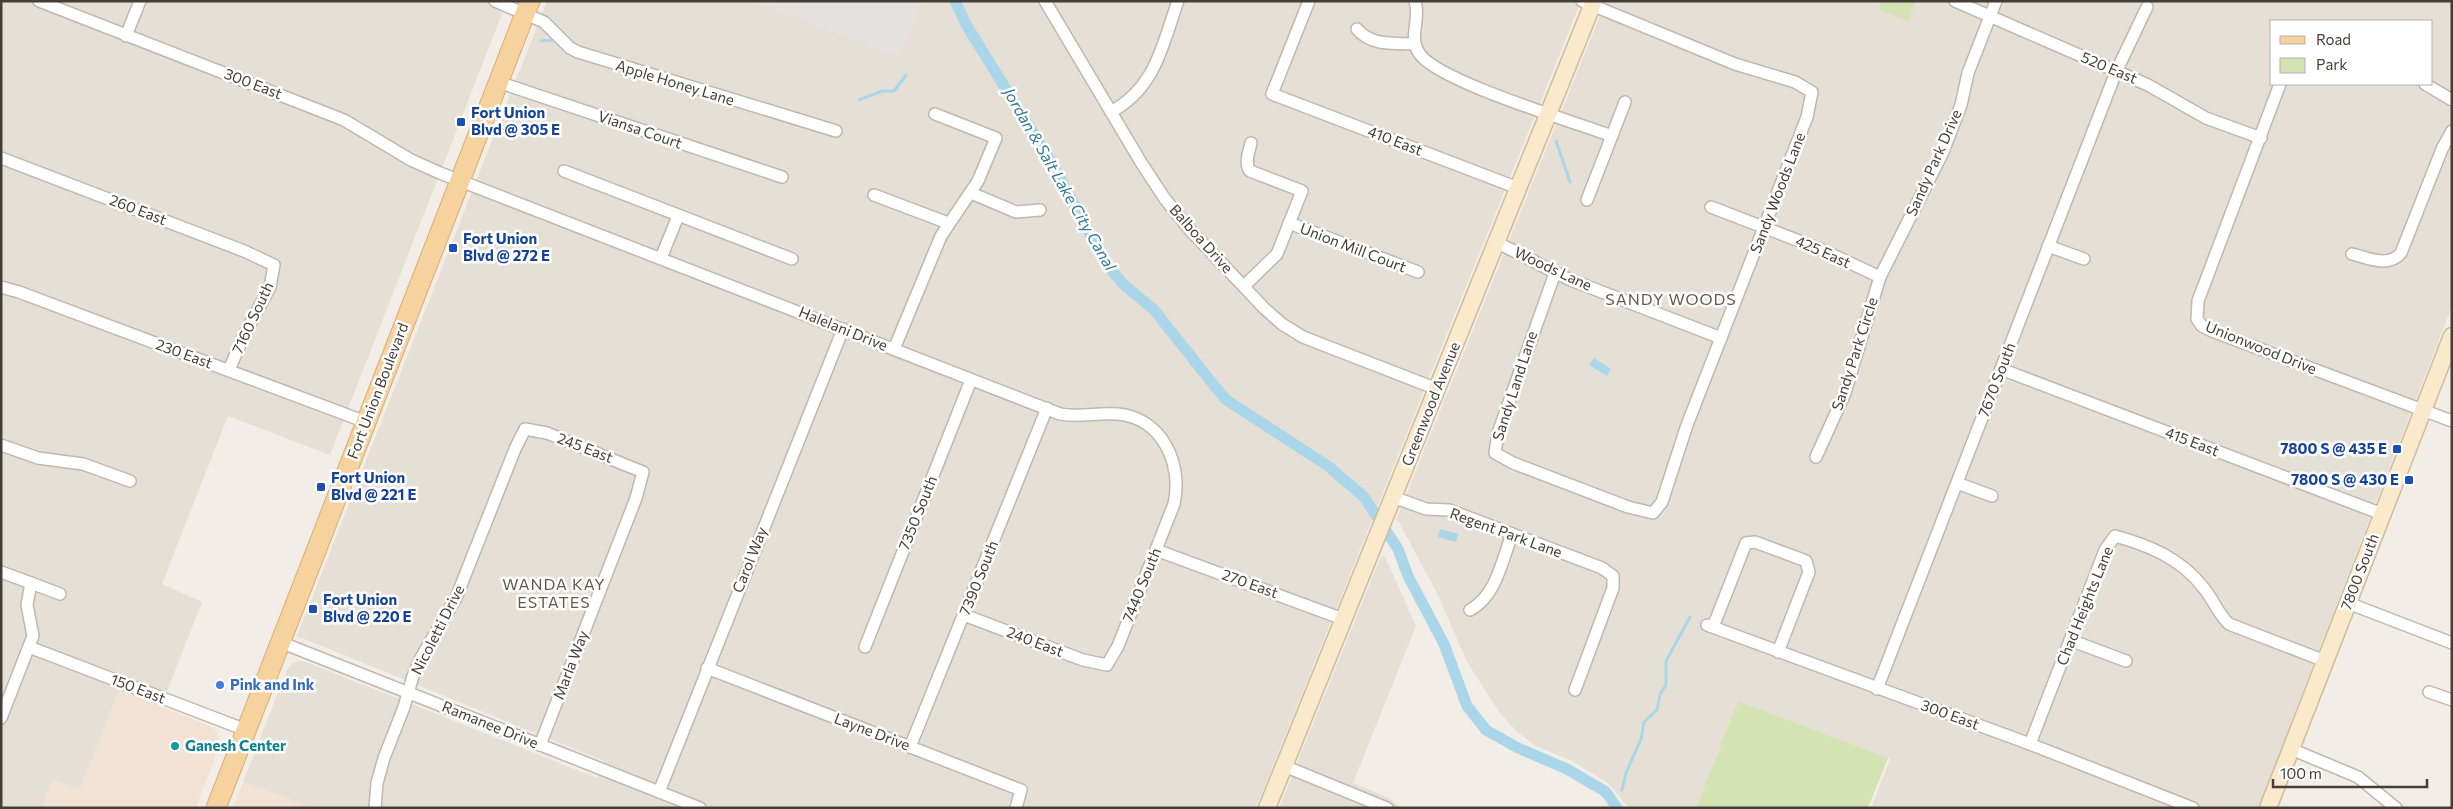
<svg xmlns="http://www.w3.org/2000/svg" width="2453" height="809" font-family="Commissioner,sans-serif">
	<rect width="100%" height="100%" fill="#f2eee7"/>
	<!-- residential -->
	<g fill="#e6dfd6" fill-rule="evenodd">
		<path d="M1 1H507L330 455 228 416 162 584 202 602 161 707 119 691 80 790 53 780 42 808H1Z"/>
		<path d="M547 1H1581L1256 808H312L243 782 287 670 293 663 299 661 309 663 597 778 604 761 297 636Z"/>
		<path d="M1606 1H2452V306L2258 808H1871L1890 759 1738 701 1696 808H1629L1608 783 1572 761 1536 746 1516 731 1499 712 1466 660 1439 597 1399 522 1396 520ZM2272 21H2432V84H2272Z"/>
		<path d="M1381 556 1385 557 1416 626 1353 783 1387 797 1401 808H1279Z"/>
	</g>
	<!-- commercial -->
	<g fill="#f2e2d4">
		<path d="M119 691 208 725 217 731 220 744 196 808H42L53 780 80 790Z"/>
		<path d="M243 782 312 808H233Z"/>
	</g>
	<!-- green -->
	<g fill="#d3e3b4">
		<path d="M1882 1H1916L1908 21 1878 10Z"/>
		<path d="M1738 701 1888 758 1868 808H1696Z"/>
	</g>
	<!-- parking -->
	<path fill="#e4e1df" d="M753 1H921L922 2 901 58Z"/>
	<!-- water -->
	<g fill="#a9d6e9">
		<path d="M1594 358 1611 369 1607 376 1589 365Z"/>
		<path d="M1440 529 1458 534 1456 542 1438 537Z"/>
	</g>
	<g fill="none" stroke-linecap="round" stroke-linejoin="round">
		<!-- stream -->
		<g stroke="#a9d6e9" stroke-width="3">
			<path d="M541 41 552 40"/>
			<path d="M859 100 882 91H894L906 75"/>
			<path d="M1556 141 1570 182"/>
			<path d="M1622 790 1626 773 1641 739 1644 722 1657 710 1660 694 1666 685V661L1690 617"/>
		</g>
		<!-- canal -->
		<path stroke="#a9d6e9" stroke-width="11" d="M955 1 967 26 1053 165 1105 262 1123 284 1154 310 1225 399 1328 466 1364 497 1398 549 1408 576 1444 644 1467 706 1486 730 1518 748 1567 769 1606 792 1617 808"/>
		<!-- street casing -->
		<g stroke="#c0b7ae" stroke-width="14">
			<g id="street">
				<path d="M39 1 344 120 411 160 440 173 1060 414C1080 418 1098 412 1118 414 1162 418 1183 464 1174 504L1118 646 1107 665 1083 660 964 615"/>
				<path d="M495 1 544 22 570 48 578 52 836 131"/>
				<path d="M1045 1 1142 164 1165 199 1191 231 1264 308 1282 324 1303 337 1437 389"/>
				<path d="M1309 1 1272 94 1518 188"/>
				<path d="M1415 1C1421 19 1408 37 1419 53 1436 81 1575 122 1612 136"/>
				<path d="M1955 1 2148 85 2206 118 2261 138"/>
				<path d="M1357 29C1371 46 1394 43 1414 44"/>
				<path d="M126 36 140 1"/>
				<path d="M498 82 782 177"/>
				<path d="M2280 84 2198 301 2197 319 2202 326 2212 331 2452 421"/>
				<path d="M2425 84 2452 100"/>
				<path d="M1111 112C1156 87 1162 46 1178 1"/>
				<path d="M1 158 244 251 274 265 270 287 243 337 229 370"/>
				<path d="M564 171 792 259"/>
				<path d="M971 193 1016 212 1040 210"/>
				<path d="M874 195 948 223"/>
				<path d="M1587 200 1625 102"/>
				<path d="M1711 207 1820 249 1880 277"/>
				<path d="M1289 223 1418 272"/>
				<path d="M1497 243C1522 254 1546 269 1571 280L1721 338"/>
				<path d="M2048 246 2084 259"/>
				<path d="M2352 254C2369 258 2388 268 2401 253L2442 149 2452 131"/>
				<path d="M661 258 678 216"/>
				<path d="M1555 273 1498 433 1495 453 1513 463 1628 507 1653 513 1662 502 1687 425 1807 117 1812 92 1795 82 1735 64 1582 1"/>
				<path d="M1244 286 1277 254 1302 191 1250 171C1244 163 1249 152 1251 143"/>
				<path d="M1 287 19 292 366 422"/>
				<path d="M894 349 941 236 978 181 996 138 935 114"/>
				<path d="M2001 369 2382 514"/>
				<path d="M1 445 38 458 83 464 130 481"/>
				<path d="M1816 457 1845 393 1880 277 1943 152 1961 105 1968 73 1996 1"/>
				<path d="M1957 483 1992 496"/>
				<path d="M1393 497 1426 509 1449 510 1602 568 1613 576V588L1575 690"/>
				<path d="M1156 550 1343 619"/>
				<path d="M1 572 31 583 27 605 33 636 1 718"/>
				<path d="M31 583 60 594"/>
				<path d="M2348 603 2452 643"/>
				<path d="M1470 610C1496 596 1502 561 1512 534"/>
				<path d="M1707 625 2030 744 2193 808"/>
				<path d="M1713 627 1746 543 1755 542 1801 559 1806 561 1809 572 1778 652"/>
				<path d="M2070 640 2126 661"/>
				<path d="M280 642 700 808"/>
				<path d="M29 647 246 730"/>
				<path d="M865 647 971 380"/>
				<path d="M707 668 1021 790 1016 808"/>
				<path d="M1877 689 2116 72 2147 7"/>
				<path d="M2429 692 2452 700"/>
				<path d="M2030 744 2105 550 2115 536C2148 545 2180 558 2202 586 2213 598 2217 613 2229 624L2325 661"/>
				<path d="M910 747 1047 408"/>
				<path d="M2291 749 2358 777 2396 808"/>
				<path d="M1284 766 1387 808"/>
				<path d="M659 792 843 329"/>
				<path d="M375 808 377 783 384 758 404 707 413 676 422 656 456 598 515 449 525 429 547 433 643 472 636 498 540 745"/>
			</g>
		</g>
		<!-- secondary casing -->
		<g stroke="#cebb9b" stroke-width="19">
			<g id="secondary">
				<path d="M1267 808 1594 1"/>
				<path d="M2268 808 2452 336"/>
			</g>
		</g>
		<!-- primary casing -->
		<g stroke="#d9ad6f" stroke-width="21">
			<path id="primary" d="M216 808 530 1"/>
		</g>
		<!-- street -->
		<use href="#street" stroke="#fff" stroke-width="11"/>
		<!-- secondary -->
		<use href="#secondary" stroke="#fae9ca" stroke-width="16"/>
		<!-- primary -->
		<use href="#primary" stroke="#f5d29e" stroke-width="19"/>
	</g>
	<!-- markers -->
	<g fill="#1a4fb4" stroke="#fff" stroke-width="2">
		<rect x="456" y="117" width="10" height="10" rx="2.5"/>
		<rect x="448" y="243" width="10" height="10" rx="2.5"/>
		<rect x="2392" y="444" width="10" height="10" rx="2.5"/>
		<rect x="2404" y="475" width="10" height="10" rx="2.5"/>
		<rect x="316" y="482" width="10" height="10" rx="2.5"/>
		<rect x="308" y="604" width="10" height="10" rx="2.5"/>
	</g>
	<circle fill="#3f7fe0" stroke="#fff" stroke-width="2" cx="220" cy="685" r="5"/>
	<circle fill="#0f9aa8" stroke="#fff" stroke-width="2" cx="175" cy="746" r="5"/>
	<g text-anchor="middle" stroke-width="5" stroke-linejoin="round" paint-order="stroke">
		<!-- street labels -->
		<g font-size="15" fill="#453e37" stroke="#fff">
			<text transform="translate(2109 68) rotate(23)" y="5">520 East</text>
			<text transform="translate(675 83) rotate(17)" y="5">Apple Honey Lane</text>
			<text transform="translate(253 84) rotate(21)" y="5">300 East</text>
			<text transform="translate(640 130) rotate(19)" y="5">Viansa Court</text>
			<text transform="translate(1395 141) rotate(21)" y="5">410 East</text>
			<text transform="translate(1934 163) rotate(-66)" y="5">Sandy Park Drive</text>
			<text transform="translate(1778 193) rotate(-69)" y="5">Sandy Woods Lane</text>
			<text transform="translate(138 210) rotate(21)" y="5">260 East</text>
			<text transform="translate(1201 239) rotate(48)" y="5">Balboa Drive</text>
			<text transform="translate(1353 248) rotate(21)" y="5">Union Mill Court</text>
			<text transform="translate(1823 252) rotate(24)" y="5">425 East</text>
			<text transform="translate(1553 269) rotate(25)" y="5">Woods Lane</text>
			<text transform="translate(253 318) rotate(-65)" y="5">7160 South</text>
			<text transform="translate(843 329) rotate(22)" y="5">Halelani Drive</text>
			<text transform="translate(2261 348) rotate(22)" y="5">Unionwood Drive</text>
			<text transform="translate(184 354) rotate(20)" y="5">230 East</text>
			<text transform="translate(1855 354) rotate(-72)" y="5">Sandy Park Circle</text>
			<text transform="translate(1997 380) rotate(-69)" y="5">7670 South</text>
			<text transform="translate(1515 386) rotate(-72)" y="5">Sandy Land Lane</text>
			<text transform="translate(378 391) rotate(-69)" y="5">Fort Union Boulevard</text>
			<text transform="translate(1431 404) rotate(-68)" y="5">Greenwood Avenue</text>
			<text transform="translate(2192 442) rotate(21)" y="5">415 East</text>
			<text transform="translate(585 448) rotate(21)" y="5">245 East</text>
			<text transform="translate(918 513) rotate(-68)" y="5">7350 South</text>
			<text transform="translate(1506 533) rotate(20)" y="5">Regent Park Lane</text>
			<text transform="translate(750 560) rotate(-68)" y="5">Carol Way</text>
			<text transform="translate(2360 572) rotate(-69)" y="5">7800 South</text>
			<text transform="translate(979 578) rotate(-68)" y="5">7390 South</text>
			<text transform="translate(1250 584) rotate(20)" y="5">270 East</text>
			<text transform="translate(1142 585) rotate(-68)" y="5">7440 South</text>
			<text transform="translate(2085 606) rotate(-68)" y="5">Chad Heights Lane</text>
			<text transform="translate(438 630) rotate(-63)" y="5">Nicoletti Drive</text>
			<text transform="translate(1035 642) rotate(21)" y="5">240 East</text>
			<text transform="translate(571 665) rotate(-69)" y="5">Marla Way</text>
			<text transform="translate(138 689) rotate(21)" y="5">150 East</text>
			<text transform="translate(1950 715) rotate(20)" y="5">300 East</text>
			<text transform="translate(490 725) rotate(22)" y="5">Ramanee Drive</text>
			<text transform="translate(872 732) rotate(21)" y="5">Layne Drive</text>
		</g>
		<!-- transit labels -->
		<g font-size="15" font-weight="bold" fill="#164399" stroke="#fff" text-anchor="start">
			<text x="471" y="118">Fort Union<tspan x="471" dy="17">Blvd @ 305 E</tspan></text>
			<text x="463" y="244">Fort Union<tspan x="463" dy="17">Blvd @ 272 E</tspan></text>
			<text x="2387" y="454" text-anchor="end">7800 S @ 435 E</text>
			<text x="331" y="483">Fort Union<tspan x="331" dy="17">Blvd @ 221 E</tspan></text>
			<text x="2399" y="485" text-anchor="end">7800 S @ 430 E</text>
			<text x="323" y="605">Fort Union<tspan x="323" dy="17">Blvd @ 220 E</tspan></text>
		</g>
		<!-- shop labels -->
		<g font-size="15" font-weight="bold" fill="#366cbe" stroke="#fff" text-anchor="start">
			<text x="230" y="690">Pink and Ink</text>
		</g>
		<!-- culture labels -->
		<g font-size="15" font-weight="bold" fill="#0d838f" stroke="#fff" text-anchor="start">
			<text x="185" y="751">Ganesh Center</text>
		</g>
		<!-- water labels -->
		<g font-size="16" font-style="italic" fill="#367998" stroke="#fff">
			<text transform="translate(1060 179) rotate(60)" y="6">Jordan &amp; Salt Lake City Canal</text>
		</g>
		<!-- neighbourhood labels -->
		<g font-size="16" letter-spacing="1" fill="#665a4f" stroke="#fff">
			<text x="1671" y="305">SANDY WOODS</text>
			<text x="554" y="590">WANDA KAY<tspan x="554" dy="18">ESTATES</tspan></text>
		</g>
	</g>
	<!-- border -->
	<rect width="2453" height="809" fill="none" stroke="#453e37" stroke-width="5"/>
	<!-- legend -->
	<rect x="2270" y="20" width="162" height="65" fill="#ffffff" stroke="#b5b2af"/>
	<rect x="2280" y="36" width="25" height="8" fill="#f5d29e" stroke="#b5b2af"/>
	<text x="2316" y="45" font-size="15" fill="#453e37">Road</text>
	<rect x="2280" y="58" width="25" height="15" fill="#d3e3b4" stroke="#b5b2af"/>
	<text x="2316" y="70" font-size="15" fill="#453e37">Park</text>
	<!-- scale -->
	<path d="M2273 779v8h154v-8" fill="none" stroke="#453e37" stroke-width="2.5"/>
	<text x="2280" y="779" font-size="15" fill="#453e37" stroke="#ffffff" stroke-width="4" paint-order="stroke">100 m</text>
</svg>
